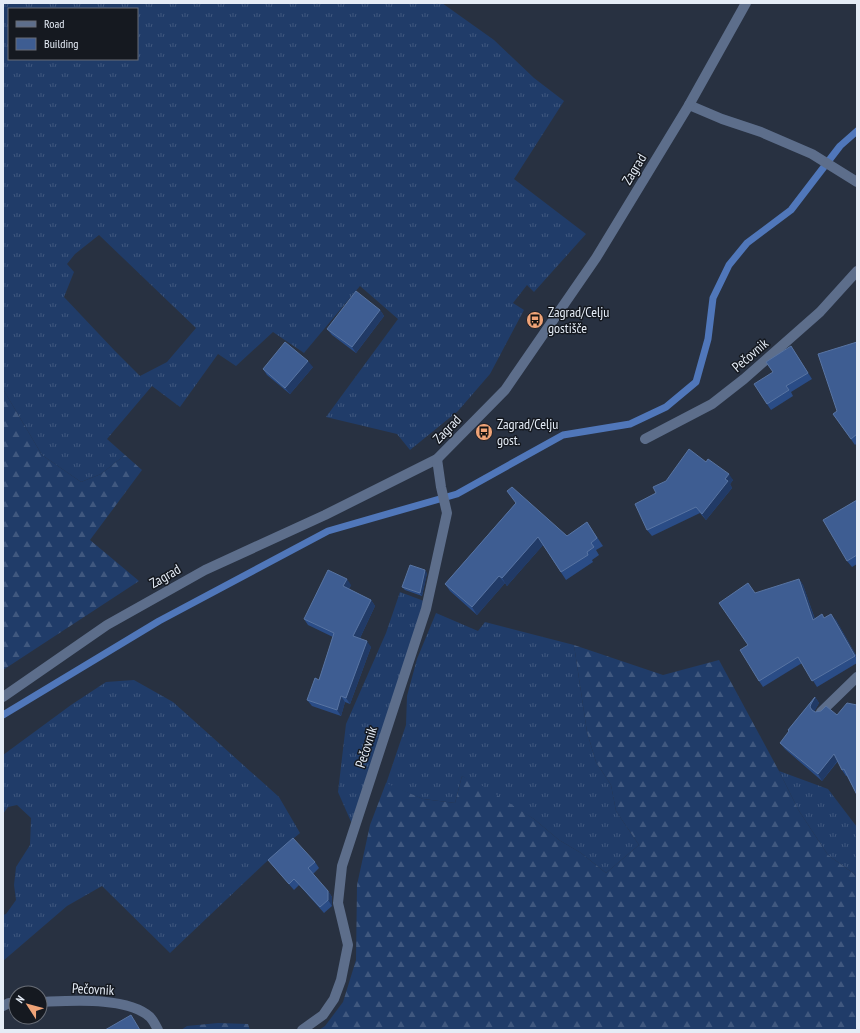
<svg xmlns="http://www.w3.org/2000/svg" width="860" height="1033" font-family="'PT Sans Narrow',sans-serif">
	<defs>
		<pattern id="grass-tufts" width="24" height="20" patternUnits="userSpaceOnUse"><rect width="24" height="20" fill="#203c69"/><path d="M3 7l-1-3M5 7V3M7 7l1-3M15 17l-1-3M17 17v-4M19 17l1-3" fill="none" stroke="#40587f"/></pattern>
		<pattern id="forest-firs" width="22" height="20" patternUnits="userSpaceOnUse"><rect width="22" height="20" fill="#203c69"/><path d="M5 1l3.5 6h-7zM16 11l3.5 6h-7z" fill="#40587f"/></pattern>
	</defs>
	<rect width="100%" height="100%" fill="#283141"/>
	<!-- grass -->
	<g fill="url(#grass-tufts)" fill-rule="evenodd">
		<path d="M3 3H442L494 40 534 78 564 101 514 179 586 234 534 292 527 285 513 303 524 310 490 374 458 411 410 450 397 434 326 417 398 319 360 286 304 353 273 332 236 366 218 354 180 407 152 386 107 439 125 455 101 474 81 482 42 455 3 389ZM9 9H137V59H9ZM99 235 196 328 167 362 140 376 115 351 64 297 74 272 67 264 75 254Z"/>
		<path d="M400 592 424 601 352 824 338 792 346 724 386 633Z"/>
		<path d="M436 613 478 631 485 622 574 645 587 732 596 762 611 785 616 811 639 845 606 873 581 853 559 840 534 819 462 776 455 803 423 799 386 784 406 725 407 696 417 659Z"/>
		<path d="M134 680 173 702 279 797 300 833 265 863 170 953 102 886 67 906 3 961V915L6 914 16 900 14 885 16 867 30 845 31 818 17 805 8 807 3 814V755L71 705 106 682Z"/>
		<path d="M779 771 828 789 857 827V876L828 855 799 811Z"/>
	</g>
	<!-- forest -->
	<g fill="url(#forest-firs)">
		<path d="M3 389 42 455 81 482 101 474 125 455 142 470 90 540 139 581 3 670Z"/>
		<path d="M574 645 663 675 719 660 779 771 799 811 828 855 857 876V1030H319L325 1026 343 1002 356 960 357 885 370 825 386 783 423 799 455 803 462 776 481 785 534 819 559 840 581 853 606 873 639 845 616 811 611 785 596 762 587 732Z"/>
		<path d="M218 1023 248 1024 250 1030H181L187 1026Z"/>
	</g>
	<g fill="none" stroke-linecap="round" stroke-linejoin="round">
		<!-- stream -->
		<path stroke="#5077ba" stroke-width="7" d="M3 715 159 621 328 531 457 494 563 435 630 424 666 407 696 382 708 339 713 298 729 265 747 243 791 210 840 146 857 131"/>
		<!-- minor -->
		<g stroke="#5d6e8b" stroke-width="10">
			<path d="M689 105 722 119 761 132 812 154 857 182"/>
			<path d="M645 439 712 404 744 379 820 312 857 271"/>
			<path d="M3 697 107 625 205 570 325 515 437 459 505 390 596 258 689 105 746 3"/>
			<path d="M821 712 857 677"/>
			<path d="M40 1002C69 1001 127 996 150 1017 153 1020 156 1026 158 1030"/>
			<path d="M3 1006 9 1003H16"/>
			<path d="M302 1030 323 1015 334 999 341 980 348 945 338 903 342 866 426 609 447 513 441 487 437 459"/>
		</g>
	</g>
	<!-- wall -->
	<g fill="#2a4c86">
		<path d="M380 310 384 316 356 353 332 335 327 329Z"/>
		<path d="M857 342V443L855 445 833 414 837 411Z"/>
		<path d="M791 346 812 379 791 392 793 396 771 410 767 404 773 372Z"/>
		<path d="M313 367 290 394 267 375 263 369Z"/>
		<path d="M706 462 733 480 730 484 732 488 706 520 700 513 652 536 647 530Z"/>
		<path d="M857 500V564L852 567 847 561Z"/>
		<path d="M516 503 567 536 587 522 603 546 596 550 599 555 592 560 593 562 566 580 543 545 507 586 505 583 477 615 450 591 445 584Z"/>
		<path d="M427 573 422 596 405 590 402 587Z"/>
		<path d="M799 579 803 585 815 619 825 618 836 620 857 657V663L817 687 802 663 763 687 759 681 748 645Z"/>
		<path d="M351 585 349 589 371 600 375 606 360 638 371 647 350 704 345 702 341 716 312 706 307 700 319 680 333 637 308 625 304 619Z"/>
		<path d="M815 697 819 703 815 710V712L837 715 857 705V795L847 776H846L842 770 838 761 822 781 785 749 780 743 789 732 788 730Z"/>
		<path d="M268 860 315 862 319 868 313 874 328 891 332 897V906L324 913 299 885 294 890 273 866Z"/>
	</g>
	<!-- shaded-wall -->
	<g fill="#213a66">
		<path d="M380 310 384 316 356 353 352 347Z"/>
		<path d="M308 361 313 367 290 394 285 388Z"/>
		<path d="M729 474 733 480 730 484 732 488 706 520 702 514Z"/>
		<path d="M538 537 543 545 507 586 502 578Z"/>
		<path d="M425 570 427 573 422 596 420 593Z"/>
		<path d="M499 576 505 583 477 615 472 607Z"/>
		<path d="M347 579 351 585 347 593 343 586Z"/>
		<path d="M799 579 803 585 817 626 813 620Z"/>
		<path d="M371 600 375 606 358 642 353 636Z"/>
		<path d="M831 614 836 620 857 658 855 656Z"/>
		<path d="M367 641 371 647 350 704 346 698Z"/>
		<path d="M341 696 345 702 341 716 337 710Z"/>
		<path d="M815 697 819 703 815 710V713L812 710 810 707 811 704Z"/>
		<path d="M834 754 838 760 822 781 818 774Z"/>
		<path d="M328 891 332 897V906L328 900Z"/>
	</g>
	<!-- building -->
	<g fill="#3e5d92" stroke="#5874a2">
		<path d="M356 291 380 310 352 347 327 329Z"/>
		<path d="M285 342 308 361 285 388 263 369Z"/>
		<path d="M857 342V434L851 439 833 414 837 411 818 354Z"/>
		<path d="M791 346 808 373 786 386 789 390 767 404 754 384 773 372 766 362Z"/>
		<path d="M689 449 706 462 708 459 729 474 725 479 728 481 702 514 696 507 647 530 635 504 656 493 653 487 666 481Z"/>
		<path d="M512 487 567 536 587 522 597 538 591 543 594 547 587 552 588 555 561 572 538 537 502 578 499 576 472 607 445 584 516 503 507 491Z"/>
		<path d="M857 500V555L847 561 823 520Z"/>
		<path d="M410 565 425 570 420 593 402 587Z"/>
		<path d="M328 570 347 579 343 586 371 600 353 636 367 641 346 698 341 696 337 710 307 700 315 678 319 680 334 633 304 619Z"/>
		<path d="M799 579 813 620 822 614 824 618 831 614 855 656 812 681 798 657 759 681 740 650 748 645 719 603 748 583 755 593Z"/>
		<path d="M815 697 811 704 810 707 812 710 815 712 821 711 826 706 837 715 847 703 857 705V795L844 769 842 770 834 754 818 774 780 743 789 731 788 730Z"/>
		<path d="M293 838 315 862 308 868 328 891V900L320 907 294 879 289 884 268 860Z"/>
		<path d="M131 1015 140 1030H105Z"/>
	</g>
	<!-- icons -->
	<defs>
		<g id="bus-disc" transform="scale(0.9)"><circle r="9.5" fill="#efa377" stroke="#151920"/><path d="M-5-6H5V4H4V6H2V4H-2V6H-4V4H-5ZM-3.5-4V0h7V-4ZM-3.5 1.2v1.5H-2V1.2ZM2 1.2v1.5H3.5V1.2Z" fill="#111"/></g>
	</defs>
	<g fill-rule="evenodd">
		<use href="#bus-disc" x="535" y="320"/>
		<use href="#bus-disc" x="484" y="432"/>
	</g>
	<g text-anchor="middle" stroke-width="3" stroke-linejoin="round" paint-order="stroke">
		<!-- street labels -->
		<g font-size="14" fill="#e5ecf6" stroke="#151920">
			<text transform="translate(634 169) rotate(-59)" y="5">Zagrad</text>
			<text transform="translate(750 355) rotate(-41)" y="5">Pečovnik</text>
			<text transform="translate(447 429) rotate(-46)" y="5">Zagrad</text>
			<text transform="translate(165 576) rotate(-30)" y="5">Zagrad</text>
			<text transform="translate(366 747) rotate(-72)" y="5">Pečovnik</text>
			<text transform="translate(93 989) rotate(3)" y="5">Pečovnik</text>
		</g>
		<!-- poi labels -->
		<g font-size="14" fill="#e5ecf6" stroke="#151920" text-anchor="start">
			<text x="548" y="317">Zagrad/Celju<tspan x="548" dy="16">gostišče</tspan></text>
			<text x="497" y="429">Zagrad/Celju<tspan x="497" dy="16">gost.</tspan></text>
		</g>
	</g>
	<!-- border -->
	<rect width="860" height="1033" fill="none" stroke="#e5ecf6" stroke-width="8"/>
	<!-- legend -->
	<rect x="8" y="8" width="130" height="52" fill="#151920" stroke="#686d76"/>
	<rect x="16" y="21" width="20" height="6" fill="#5d6e8b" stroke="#686d76"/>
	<text x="44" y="28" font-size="12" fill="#e5ecf6">Road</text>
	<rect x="16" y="38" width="20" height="12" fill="#3e5d92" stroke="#686d76"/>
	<text x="44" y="48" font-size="12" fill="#e5ecf6">Building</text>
	<!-- north arrow -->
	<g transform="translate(28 1005) rotate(306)"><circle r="19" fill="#151920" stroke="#686d76"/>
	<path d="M0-3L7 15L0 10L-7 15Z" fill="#efa377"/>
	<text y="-6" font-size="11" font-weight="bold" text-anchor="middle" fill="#e5ecf6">N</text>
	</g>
</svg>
